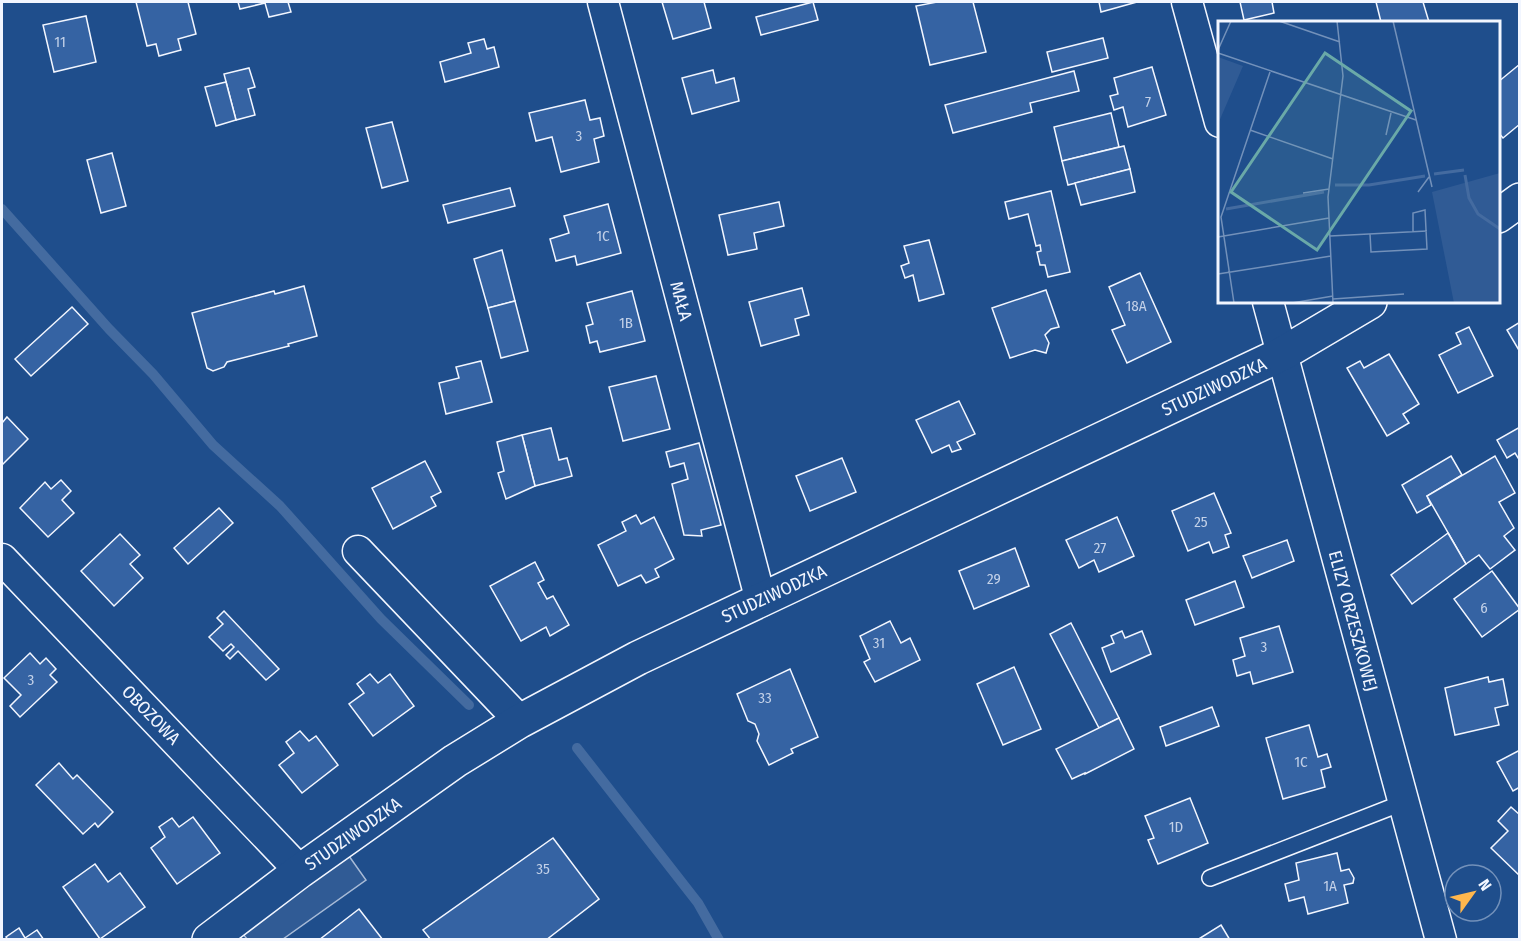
<svg xmlns="http://www.w3.org/2000/svg" width="1521" height="941" font-family="'Fira Sans Condensed',sans-serif">
	<rect width="100%" height="100%" fill="#1f4e8c"/>
	<!-- built -->
	<path fill="#305b95" stroke="#a8bbd7" stroke-width="1.5" d="M349 856 366 880 283 939H247L242 933Z"/>
	<g fill="none" stroke-linecap="round" stroke-linejoin="round">
		<!-- stream -->
		<g stroke="#446ba0" stroke-width="10">
			<path d="M2 209 109 329 153 374 213 445 280 506 381 619 469 705"/>
			<path d="M577 748 698 903 719 940"/>
		</g>
	</g>
	<!-- building -->
	<g fill="#3563a3" stroke="#f2f6ff" stroke-width="1.5">
		<path d="M136 2H188L196 34 178 39 181 50 159 56 156 44 147 46Z"/>
		<path d="M238 2H288L291 12 269 17 265 3 240 9Z"/>
		<path d="M662 2H704L711 28 673 39Z"/>
		<path d="M813 2 818 20 761 35 756 17Z"/>
		<path d="M937 2H973L986 52 930 65 916 6Z"/>
		<path d="M1099 2H1137L1101 12Z"/>
		<path d="M1240 2H1272L1274 13 1244 20Z"/>
		<path d="M1376 2H1423L1429 22H1381Z"/>
		<path d="M86 16 96 62 54 72 43 25Z"/>
		<path d="M1103 38 1108 58 1052 72 1047 52Z"/>
		<path d="M484 39 487 49 494 47 499 67 445 82 440 62 471 53 468 43Z"/>
		<path d="M1520 64V124L1503 138 1498 132V82Z"/>
		<path d="M1152 67 1166 115 1128 127 1123 107 1114 110 1110 96 1118 94 1114 78Z"/>
		<path d="M249 68 255 87 248 89 255 115 236 120 224 74Z"/>
		<path d="M713 70 716 83 734 78 739 101 692 114 682 78Z"/>
		<path d="M1074 71 1079 91 1030 103 1032 112 953 133 945 105Z"/>
		<path d="M226 82 236 120 216 126 205 87Z"/>
		<path d="M585 100 590 120 600 118 604 136 594 139 599 162 561 172 552 137 536 141 529 113Z"/>
		<path d="M1111 113 1119 147 1062 161 1054 127Z"/>
		<path d="M392 122 408 181 382 188 366 128Z"/>
		<path d="M1124 146 1130 169 1068 185 1062 161Z"/>
		<path d="M112 153 126 206 101 213 87 160Z"/>
		<path d="M1130 169 1135 192 1081 205 1075 183Z"/>
		<path d="M510 188 515 206 448 223 443 205Z"/>
		<path d="M1051 191 1070 272 1048 277 1045 265H1040L1037 252 1041 251 1040 245 1036 246 1028 214 1009 219 1005 202Z"/>
		<path d="M779 202 784 226 754 233 757 249 728 255 719 215Z"/>
		<path d="M608 204 621 253 577 265 575 256 556 261 550 239 569 233 564 216Z"/>
		<path d="M929 240 944 294 919 301 913 275 905 278 901 266 909 263 904 246Z"/>
		<path d="M502 250 515 301 488 308 474 259Z"/>
		<path d="M1140 273 1171 342 1127 363 1112 330 1125 325 1109 287Z"/>
		<path d="M304 286 317 336 288 344 289 346 227 362 224 367 213 371 207 368 192 313 274 291 275 294Z"/>
		<path d="M802 288 809 315 795 319 799 335 761 346 749 302Z"/>
		<path d="M1046 290 1059 327 1051 329 1045 335 1049 343 1046 353 1035 350 1010 358 992 308Z"/>
		<path d="M632 291 645 341 600 352 597 341 590 343 586 326 593 324 587 303Z"/>
		<path d="M515 301 528 351 501 358 488 308Z"/>
		<path d="M72 307 88 324 31 376 15 359Z"/>
		<path d="M1520 322V352L1507 330Z"/>
		<path d="M1469 327 1493 376 1458 393 1439 355 1461 344 1456 333Z"/>
		<path d="M1389 354 1419 404 1403 414 1409 423 1387 436 1347 368 1360 361 1364 368Z"/>
		<path d="M481 361 492 402 446 414 439 383 459 378 456 367Z"/>
		<path d="M656 376 670 429 623 441 609 387Z"/>
		<path d="M959 401 975 434 957 442 961 449 952 452 949 445 932 453 916 420Z"/>
		<path d="M7 417 28 439 2 465V423Z"/>
		<path d="M1520 427V461L1515 453 1507 458 1497 440Z"/>
		<path d="M551 428 559 460 567 458 572 476 535 486 522 435Z"/>
		<path d="M522 435 535 486 506 499 498 473 504 471 497 442Z"/>
		<path d="M699 443 721 525 701 530 702 536 684 535 672 484 688 479 684 463 670 467 666 452Z"/>
		<path d="M1451 456 1462 475 1427 496 1431 505 1417 513 1402 485Z"/>
		<path d="M1495 456 1515 493 1499 502 1514 528 1504 536 1515 550 1490 569 1479 555 1466 564 1427 496Z"/>
		<path d="M842 458 856 492 810 511 796 476Z"/>
		<path d="M425 461 441 492 431 497 436 506 393 529 372 488Z"/>
		<path d="M61 480 71 491 62 500 74 513 48 537 20 508 45 482 51 489Z"/>
		<path d="M1214 493 1231 533 1225 535 1229 547 1213 553 1209 542 1188 551 1172 511Z"/>
		<path d="M219 508 233 523 188 564 174 548Z"/>
		<path d="M636 515 641 524 654 517 674 559 655 569 659 577 646 583 641 575 618 586 598 545 626 531 622 522Z"/>
		<path d="M1117 517 1134 556 1099 572 1094 560 1079 568 1066 540Z"/>
		<path d="M1448 533 1466 564 1412 604 1391 575Z"/>
		<path d="M120 534 140 555 130 564 143 578 114 606 81 571Z"/>
		<path d="M1287 540 1294 561 1252 578 1243 556Z"/>
		<path d="M1015 548 1029 586 974 609 959 571Z"/>
		<path d="M535 562 544 580 538 583 547 599 553 596 569 625 550 636 546 627 521 641 490 586Z"/>
		<path d="M1492 571 1520 609 1482 637 1454 599Z"/>
		<path d="M1235 581 1244 607 1195 625 1186 600Z"/>
		<path d="M224 611 279 669 266 680 238 651 230 659 226 655 234 647 231 644 223 651 209 637 223 624 217 618Z"/>
		<path d="M890 621 901 643 910 638 920 660 875 682 864 662 870 659 860 636Z"/>
		<path d="M1071 623 1119 718 1099 728 1050 634Z"/>
		<path d="M1279 626 1293 672 1253 684 1250 672 1237 676 1233 660 1245 656 1240 638Z"/>
		<path d="M1122 631 1125 638 1142 631 1151 654 1111 672 1102 648 1114 643 1111 636Z"/>
		<path d="M30 653 40 664 46 658 56 669 50 675 57 682 20 717 10 706 21 695 4 678Z"/>
		<path d="M1014 667 1041 729 1003 745 977 684Z"/>
		<path d="M790 669 818 737 791 749 793 753 769 765 757 741 759 734 755 724 748 721 737 694Z"/>
		<path d="M370 674 378 683 390 674 414 706 373 736 349 704 364 693 357 684Z"/>
		<path d="M1488 677 1489 682 1503 679 1508 705 1495 708 1499 725 1455 735 1445 688Z"/>
		<path d="M1212 707 1219 726 1166 746 1160 727Z"/>
		<path d="M1119 718 1134 749 1085 774V773L1072 779 1056 749Z"/>
		<path d="M1309 725 1318 757 1327 754 1331 767 1321 770 1325 787 1283 799 1266 738Z"/>
		<path d="M300 731 309 741 316 736 338 765 302 793 279 765 294 753 286 742Z"/>
		<path d="M1520 750V787L1513 791 1497 762Z"/>
		<path d="M59 763 73 779 77 775 113 812 98 827 95 823 83 834 36 785Z"/>
		<path d="M1190 798 1208 843 1158 864 1148 840 1154 838 1145 816Z"/>
		<path d="M1511 807 1520 815V876L1491 848 1508 831 1498 821Z"/>
		<path d="M193 817 220 853 177 884 151 848 165 837 159 827 172 818 179 827Z"/>
		<path d="M553 838 599 899 546 940H431L423 930Z"/>
		<path d="M1337 853 1341 871 1349 869 1354 878 1353 883 1344 885 1348 903 1308 914 1304 897 1289 901 1285 884 1299 880 1296 863Z"/>
		<path d="M95 864 108 882 120 873 145 907 100 939 63 887Z"/>
		<path d="M359 909 383 940H319Z"/>
		<path d="M1221 925 1230 940H1197Z"/>
		<path d="M19 928 25 938 37 930 44 940H8L6 937Z"/>
	</g>
	<g fill="none" stroke-linecap="round" stroke-linejoin="round">
		<!-- lane casing -->
		<g stroke="#f2f6ff" stroke-width="18">
			<path id="lane" d="M1210 878 1402 803"/>
		</g>
		<!-- street casing -->
		<g stroke="#f2f6ff" stroke-width="33">
			<g id="street">
				<path d="M603 2 761 601"/>
				<path d="M1187 2 1220 122"/>
				<path d="M1268 302 1441 940"/>
				<path d="M358 551 520 721"/>
				<path d="M2 559 300 871"/>
			</g>
		</g>
		<!-- secondary casing -->
		<g stroke="#f2f6ff" stroke-width="36">
			<g id="secondary">
				<path d="M1498 216 1520 200"/>
				<path d="M209 940 300 871 455 761 520 721 638 658 1282 354 1370 302"/>
			</g>
		</g>
		<!-- lane -->
		<use href="#lane" stroke="#1f4e8c" stroke-width="15"/>
		<!-- street -->
		<use href="#street" stroke="#1f4e8c" stroke-width="30"/>
		<!-- secondary -->
		<use href="#secondary" stroke="#1f4e8c" stroke-width="33"/>
	</g>
	<g text-anchor="middle" stroke-width="4.5" stroke-linejoin="round" paint-order="stroke">
		<!-- number labels -->
		<g font-size="15" fill="#c3d1e8">
			<text x="60" y="47">11</text>
			<text x="1148" y="107">7</text>
			<text x="579" y="141">3</text>
			<text x="603" y="241">1C</text>
			<text x="1136" y="311">18A</text>
			<text x="626" y="328">1B</text>
			<text x="1201" y="527">25</text>
			<text x="1100" y="553">27</text>
			<text x="994" y="584">29</text>
			<text x="1484" y="613">6</text>
			<text x="879" y="648">31</text>
			<text x="1264" y="652">3</text>
			<text x="31" y="685">3</text>
			<text x="765" y="703">33</text>
			<text x="1301" y="767">1C</text>
			<text x="1176" y="832">1D</text>
			<text x="543" y="874">35</text>
			<text x="1330" y="891">1A</text>
		</g>
		<!-- street labels -->
		<g font-size="18" fill="#f2f6ff" stroke="#1f4e8c">
			<text transform="translate(681 301) rotate(75)" y="6">MAŁA</text>
			<text transform="translate(1214 387) rotate(-25)" y="6">STUDZIWODZKA</text>
			<text transform="translate(774 594) rotate(-25)" y="6">STUDZIWODZKA</text>
			<text transform="translate(1353 621) rotate(75)" y="6">ELIZY ORZESZKOWEJ</text>
			<text transform="translate(151 715) rotate(46)" y="6">OBOZOWA</text>
			<text transform="translate(353 834) rotate(-35)" y="6">STUDZIWODZKA</text>
		</g>
	</g>
	<!-- overview -->
	<g transform="translate(1218 21)">
		<rect width="282" height="282" fill="#1f4e8c"/>
		<path d="M0 36 25 45 0 103ZM282 152V282H236L214 171Z" fill="#305b95"/>
		<path fill="none" stroke="#446ba0" stroke-width="3" d="M216 153 246 149M247 154 251 177 260 193 282 208M117 164H151L207 155M8 188 106 171"/>
		<path fill="none" stroke="#7391ba" stroke-width="1.5" d="M61 0 122 21M175 0 214 166M0 29 13 0M0 32 198 99M32 109 115 138M168 114 173 92M200 171 211 156M85 172 111 168M152 213 153 231 209 228 207 189 195 192V211M112 215 209 210M0 216 111 197M0 253 113 235M115 278 186 273M16 282 3 196 52 51M74 282 115 275M115 282 110 176 125 55 119 0"/>
		<path fill="#6aa9a8" fill-opacity="0.15" stroke="#6aa9a8" stroke-width="3" d="M107 32 193 90 99 229 13 171Z"/>
		<rect width="282" height="282" fill="none" stroke="#f2f6ff" stroke-width="3"/>
	</g>
	<!-- border -->
	<rect width="1521" height="941" fill="none" stroke="#f2f6ff" stroke-width="6"/>
	<!-- north arrow -->
	<g transform="translate(1473 893) rotate(56)"><circle r="28" fill="#1f4e8c" stroke="#7391ba" stroke-width="1.5"/>
	<path d="M0-4.5L10 22L0 15L-10 22Z" fill="#ffb74d"/>
	<text y="-9" font-size="16" font-weight="bold" text-anchor="middle" fill="#f2f6ff">N</text>
	</g>
</svg>
